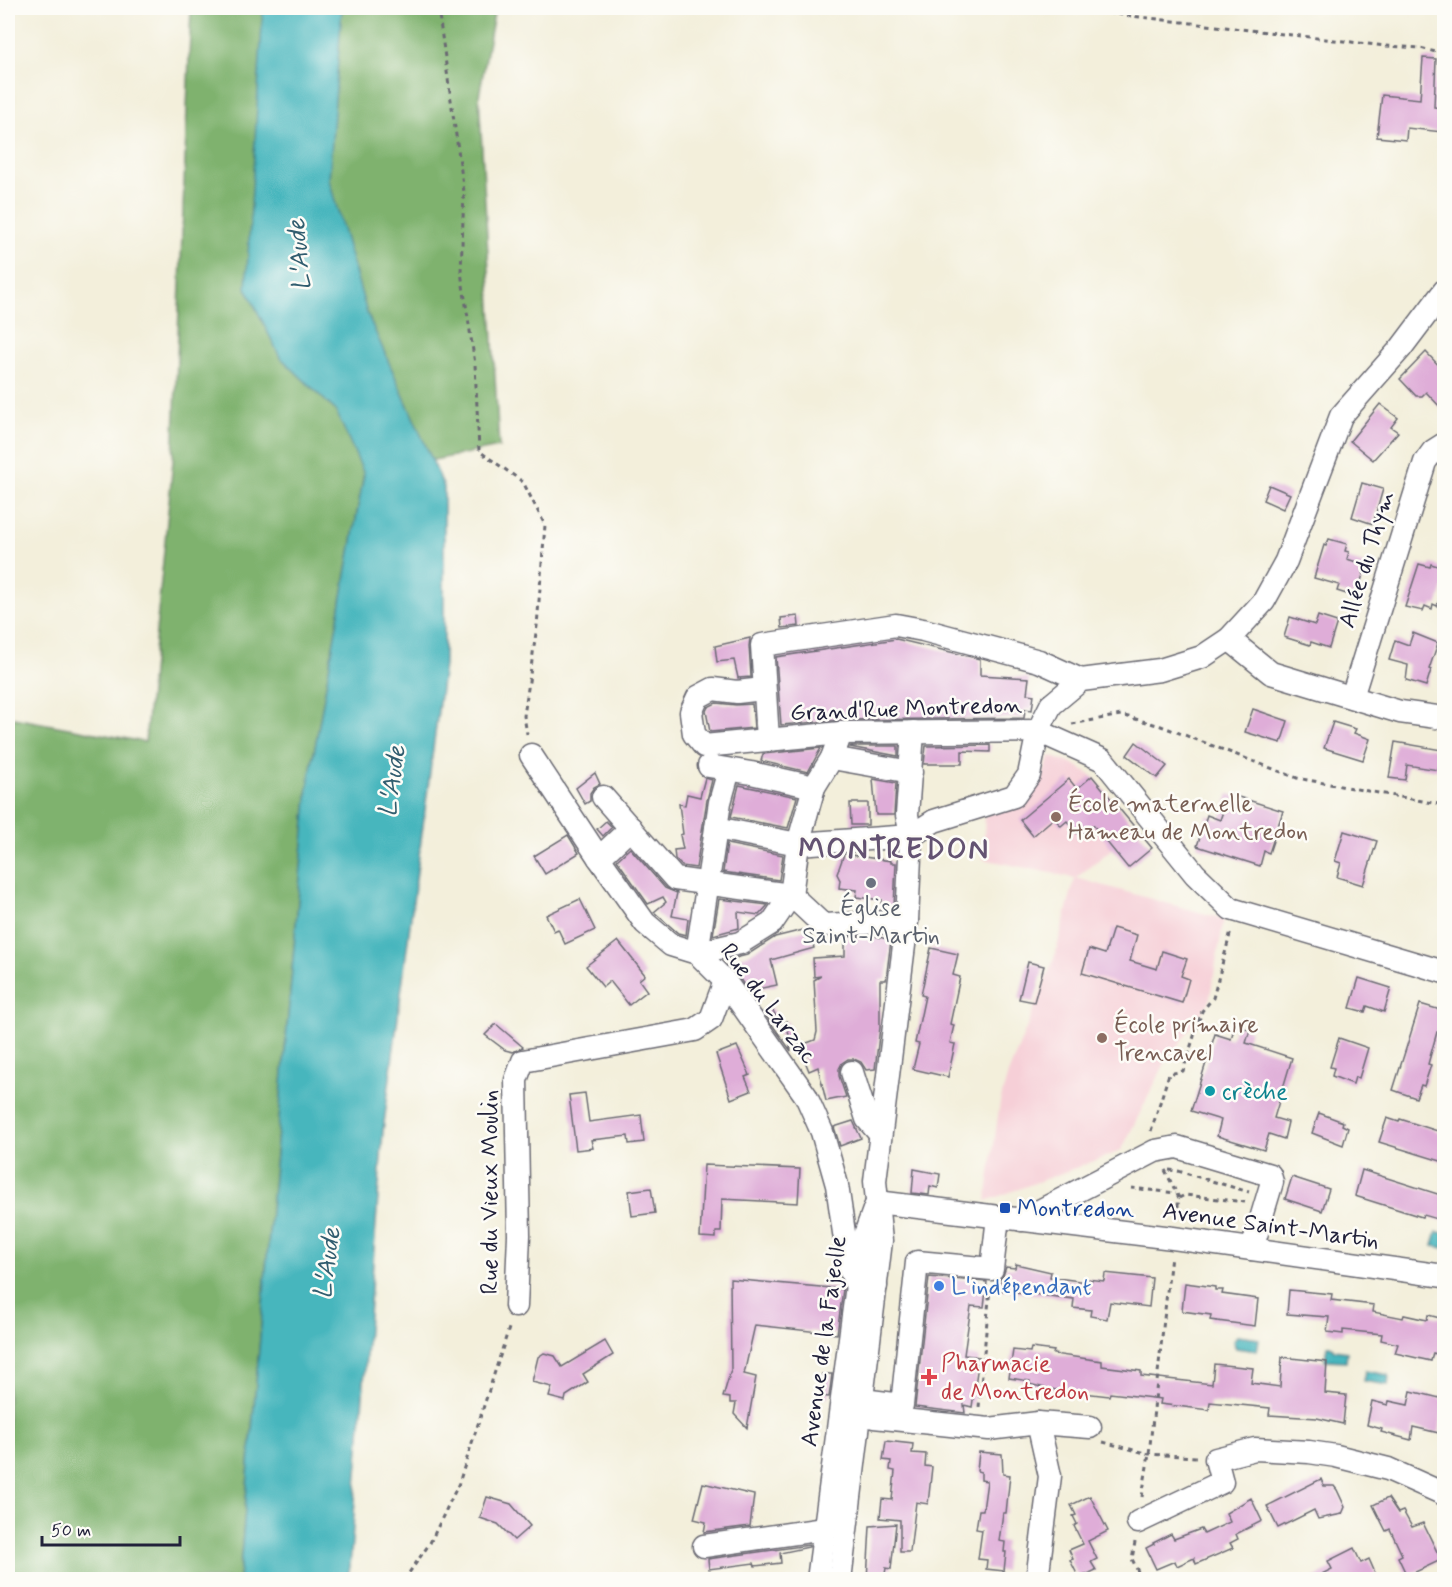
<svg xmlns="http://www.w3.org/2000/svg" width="1452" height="1587" font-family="Mynerve,sans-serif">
	<rect width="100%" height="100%" fill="#fdfcf7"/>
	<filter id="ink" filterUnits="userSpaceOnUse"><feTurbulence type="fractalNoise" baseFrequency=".0167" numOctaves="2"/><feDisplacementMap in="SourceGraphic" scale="12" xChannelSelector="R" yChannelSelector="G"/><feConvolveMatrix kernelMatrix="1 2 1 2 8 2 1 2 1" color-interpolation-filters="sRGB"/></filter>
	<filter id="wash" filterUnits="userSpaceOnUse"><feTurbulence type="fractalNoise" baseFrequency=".008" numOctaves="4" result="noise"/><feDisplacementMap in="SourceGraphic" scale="24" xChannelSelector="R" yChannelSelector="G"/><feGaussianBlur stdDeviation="1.35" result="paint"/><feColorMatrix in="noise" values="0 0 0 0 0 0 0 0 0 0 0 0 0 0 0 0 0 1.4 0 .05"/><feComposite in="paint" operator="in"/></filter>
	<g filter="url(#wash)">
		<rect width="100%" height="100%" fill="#f3efdb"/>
		<!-- built -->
		<path fill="#f6cfd7" d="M1050 756 1075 765 1092 776 1137 829 1076 878 1224 919 1209 1002 1164 1065 1121 1151 986 1201 1000 1102 1008 1074 1054 959 1075 878 983 859 985 815 1013 804 1040 783Z"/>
		<!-- forest -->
		<path fill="#7fb26e" stroke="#506a54" stroke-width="1.5" d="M191 8H495L479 96 499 447 364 474 308 787 239 1579H8V717L145 742 173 461Z"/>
		<!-- water -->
		<g fill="#47b6bd" stroke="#346c7c" stroke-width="1.5">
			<path d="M263 8H342L329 180 367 313 444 487V665L383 1131 350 1567 347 1579H239L308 786 364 474 336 411 280 357 246 288Z"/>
			<path d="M1437 1232 1444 1233V1248L1433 1246Z"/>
			<path d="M1237 1336 1259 1339 1257 1351 1236 1348 1233 1341Z"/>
			<path d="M1327 1346H1331L1334 1350 1347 1352 1346 1361 1325 1360Z"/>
			<path d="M1365 1371 1389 1375 1388 1385 1363 1381Z"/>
		</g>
		<g id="blocks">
			<!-- building -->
			<g fill="#dfadd8">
				<path d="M1423 58 1436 59 1434 107 1444 108 1442 132 1407 128 1406 140 1377 137 1382 95 1420 99Z"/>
				<path d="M1426 352 1444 371V411L1426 392 1422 396H1416L1400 379Z"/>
				<path d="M1380 404 1398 418 1391 427 1398 432 1373 460 1350 441Z"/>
				<path d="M1362 483 1383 489 1373 524 1352 517Z"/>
				<path d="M1269 485 1290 494 1283 509 1263 500Z"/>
				<path d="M1329 539 1347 544 1345 551 1349 552 1347 559 1366 565 1356 597 1337 591 1339 585 1314 578 1324 545 1326 546Z"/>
				<path d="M1419 564 1430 567 1431 564 1444 568V585L1437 606 1433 604 1432 609 1425 606 1423 611 1405 607Z"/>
				<path d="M798 616 799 626 782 628 781 618Z"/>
				<path d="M1318 616 1337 622 1329 648 1311 642 1310 645 1284 637 1290 617 1315 625Z"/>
				<path d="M1413 633 1438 643 1429 669 1431 670 1426 686 1406 680 1408 665 1389 660 1395 640 1409 645Z"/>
				<path d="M750 638 749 646 751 677 738 678 734 660 717 662 715 646Z"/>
				<path d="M896 639 980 659V675L1029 678 1027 694 1034 695 1032 710 1025 709 1024 718 841 720 781 725 776 657Z"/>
				<path d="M716 703 736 705 752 704 754 728 710 732 706 711 708 707Z"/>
				<path d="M1253 709 1288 721 1281 743 1245 732Z"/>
				<path d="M1333 722 1356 729 1354 733 1370 739 1363 760 1324 748Z"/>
				<path d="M1136 742 1167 766 1157 778 1127 755Z"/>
				<path d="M1395 742 1442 750 1438 770 1407 765 1405 780 1389 778Z"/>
				<path d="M990 745V752L962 751V764H924L926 746Z"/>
				<path d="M851 746H898V756L850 747Z"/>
				<path d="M821 748 808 772 761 761 763 754Z"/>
				<path d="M595 773 600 784 594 787 590 793V801L585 804 576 788Z"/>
				<path d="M1092 776 1152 848 1128 868 1093 825 1080 836 1067 821 1061 826 1054 818 1033 836 1020 820 1069 779 1077 789Z"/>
				<path d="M705 778 712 780 707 800 696 868 682 866 675 859 674 850 683 849 680 835 683 834 679 804 685 805 687 794 700 797Z"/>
				<path d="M873 779 896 783 894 815H876Z"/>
				<path d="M739 785 797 797 788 828 731 817Z"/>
				<path d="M1229 794 1283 811 1269 853 1264 851 1260 866 1197 846 1207 815 1220 820Z"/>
				<path d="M850 803H868V825H851Z"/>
				<path d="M606 821 612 827 603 836 597 829Z"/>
				<path d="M1344 831 1377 841 1363 885 1337 877 1341 863 1335 861Z"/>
				<path d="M568 835 579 853 545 874 534 856Z"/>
				<path d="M727 844 783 855 779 880 723 872Z"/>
				<path d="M630 848 665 888 677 893 672 916 688 919 686 935 678 933 654 912 666 902 663 897 648 904 617 860Z"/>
				<path d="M844 854 891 861V863H896L894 907 881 905 882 900 856 897 857 890 839 888 840 880 837 874Z"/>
				<path d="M580 899 595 930 565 944 558 929 554 931 546 915Z"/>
				<path d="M719 899 768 905 759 915 738 912 739 928 713 935Z"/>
				<path d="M1113 928 1137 935 1130 961 1157 969 1162 951 1187 959 1181 976 1189 979 1182 1003 1082 973 1089 949 1105 954Z"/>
				<path d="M807 929 810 931 814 948 771 960 777 985 748 991 727 960 747 955 775 937Z"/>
				<path d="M875 936 891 940 886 980H880V1027L875 1069 866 1070 861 1062 854 1059H848L842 1063 839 1069V1076L846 1097 826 1101 818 1067 809 1071 799 1046 815 1040 817 1032 814 980 821 976 814 977 813 958 845 956V937Z"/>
				<path d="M618 941 645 975 639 980 647 991 629 1005 610 981 603 987 586 966Z"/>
				<path d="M931 948 958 954 953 975 960 977 950 1024 954 1025 950 1043 955 1044 948 1077 913 1069 919 1044 915 1043 925 996 921 995Z"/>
				<path d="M1028 962 1044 966 1034 1002 1019 999Z"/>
				<path d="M1359 978 1391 988 1384 1012 1367 1006 1365 1012 1350 1008Z"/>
				<path d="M1420 1004 1444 1011V1019L1440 1033 1437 1032 1428 1064 1431 1065 1424 1086 1421 1085 1416 1098 1393 1090Z"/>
				<path d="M771 1007 781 1025 787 1021 791 1051 763 1012Z"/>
				<path d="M496 1024 523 1047 513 1052 505 1050 485 1035Z"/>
				<path d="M1235 1025 1250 1030 1246 1043 1292 1058 1274 1118 1288 1122 1284 1139 1269 1134 1264 1150 1217 1136 1221 1120 1191 1111 1215 1034 1231 1039Z"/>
				<path d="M1339 1038 1368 1048 1359 1078 1355 1077 1353 1084 1332 1076 1334 1068 1330 1067Z"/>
				<path d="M737 1046 750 1075 745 1077 751 1091 731 1099 716 1054Z"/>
				<path d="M585 1093 589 1122 641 1115 644 1142 629 1144 628 1136 591 1140 593 1148 576 1150 569 1095Z"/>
				<path d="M1319 1113 1343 1122 1342 1125 1348 1128 1343 1145 1312 1133Z"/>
				<path d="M1387 1118 1399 1122 1400 1119 1444 1133V1162L1379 1142Z"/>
				<path d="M853 1121 861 1138 840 1146 834 1127Z"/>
				<path d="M704 1165 800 1169 798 1203 722 1199 721 1232H716V1238L700 1237Z"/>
				<path d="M914 1169 940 1174 938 1188 930 1186 929 1195 912 1193Z"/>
				<path d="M1362 1170 1444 1196V1221L1423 1215 1422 1217 1355 1196Z"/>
				<path d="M1292 1177 1329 1189 1322 1211 1285 1199Z"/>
				<path d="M651 1188 655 1213 632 1216 629 1191Z"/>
				<path d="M1016 1264 1051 1272 1050 1277 1087 1282V1279L1104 1281 1105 1273 1152 1278 1149 1307 1110 1302 1107 1319 1090 1316 1091 1310 1073 1308 1074 1299 999 1290 1000 1279 1003 1276 1006 1267 1015 1268Z"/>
				<path d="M929 1277 987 1282 984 1307 971 1306 964 1355 979 1357 972 1407 964 1405 965 1413 915 1407Z"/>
				<path d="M730 1279 843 1289 837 1334 755 1325 744 1374 756 1377 747 1428 734 1414 736 1403H730V1398L723 1397 731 1370Z"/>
				<path d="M1185 1283 1215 1287V1290H1223L1222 1294 1258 1299 1255 1326 1210 1320 1211 1315 1182 1311Z"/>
				<path d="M1289 1290 1332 1294 1331 1300 1374 1305 1373 1312 1403 1318 1404 1315 1427 1320 1428 1315 1444 1319V1356L1433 1353 1431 1361 1395 1353 1398 1344 1381 1340 1382 1334 1343 1330V1334L1327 1332 1329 1317 1287 1314Z"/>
				<path d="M605 1341 613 1355 583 1374 588 1382 566 1396 565 1401 549 1397 552 1387 532 1382 538 1357 544 1353 555 1356 562 1367Z"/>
				<path d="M1031 1348 1054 1351 1053 1354 1102 1361V1366L1141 1371V1376L1212 1384 1214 1364 1253 1368 1251 1383 1280 1387 1282 1357 1327 1362 1325 1393 1346 1395 1343 1424 1317 1418 1269 1415 1270 1408 1210 1402 1209 1410 1160 1404 1161 1399 1110 1393 1109 1396 1049 1389 1029 1384 1030 1381 1009 1378 1013 1350 1030 1352Z"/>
				<path d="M822 1374H832L829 1397 819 1396Z"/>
				<path d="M1411 1391 1444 1399 1439 1433 1413 1427 1411 1440 1381 1432 1382 1429 1367 1425 1372 1401 1388 1405 1389 1401 1408 1405Z"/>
				<path d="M886 1441 913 1444 912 1453 926 1454 925 1466 932 1467 928 1504 916 1502 910 1552H900V1520L880 1518 882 1499 892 1500 895 1471 890 1470 891 1461 883 1460Z"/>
				<path d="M979 1452 1002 1454 1003 1474 1010 1475 1006 1513H1003L999 1541 1005 1542 1004 1552H1006L1004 1571 986 1569 987 1560 978 1559 982 1530 976 1529 979 1510H983L987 1481 981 1480V1472L977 1471Z"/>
				<path d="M1321 1479 1324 1486H1334L1337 1490 1345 1507 1342 1514 1318 1519 1314 1510 1278 1528 1267 1506Z"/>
				<path d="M703 1483 754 1495 750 1526 704 1532 706 1522 694 1519Z"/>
				<path d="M1090 1496 1108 1531 1088 1541 1097 1559 1091 1562 1096 1570 1079 1578 1070 1560 1073 1559 1069 1550 1083 1544 1074 1526 1077 1524 1073 1516 1076 1515 1071 1505Z"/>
				<path d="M487 1497 511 1504 530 1526 514 1540 498 1524 480 1518Z"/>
				<path d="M1251 1498 1262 1521 1236 1534 1238 1539 1230 1543 1233 1548 1196 1564 1194 1558 1177 1566 1175 1561 1156 1569 1146 1548 1154 1544 1153 1543 1171 1534 1174 1539 1201 1529 1204 1534 1230 1522 1226 1513Z"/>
				<path d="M1388 1498 1398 1513 1403 1511 1412 1527 1423 1523 1441 1560 1407 1576 1398 1557 1402 1555 1390 1529 1386 1531 1373 1505Z"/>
				<path d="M896 1524 891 1569 886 1568 884 1580H867L870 1526Z"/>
				<path d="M809 1545V1547L780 1553 781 1563 755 1566 754 1563 709 1569 708 1559Z"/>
				<path d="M1354 1548 1361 1563 1369 1559 1376 1575 1368 1580H1310L1332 1569 1328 1561Z"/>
			</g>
		</g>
	</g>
	<g filter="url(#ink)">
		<use href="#blocks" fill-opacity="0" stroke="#6b6a73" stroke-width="1.5"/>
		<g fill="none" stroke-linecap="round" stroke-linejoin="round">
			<!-- minor casing -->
			<g stroke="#6b6a73" stroke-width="25">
				<g id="minor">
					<path d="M1229 639 1271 673 1400 712 1444 718"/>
					<path d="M763 689 737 692 713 689 698 697 691 712 694 734 704 746 841 733 1038 731 1103 760 1195 874 1231 909 1444 972"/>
					<path d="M1352 697 1425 462 1433 451 1444 444"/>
					<path d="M768 739 762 645 896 625 923 630 1039 661 1081 680"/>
					<path d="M531 755 599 858 645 923 671 945 697 953 725 981 806 1096 822 1132 837 1185 849 1267 856 1284 876 1286"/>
					<path d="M832 758 911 772"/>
					<path d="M709 766 751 773 814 787"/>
					<path d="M729 770 720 802 697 953 740 943 772 923 791 895 798 844 814 787 832 758 841 733"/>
					<path d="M603 797 675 879 791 895 823 925 907 921"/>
					<path d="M716 828 798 844 911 836 907 815 913 732"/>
					<path d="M599 858 631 828"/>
					<path d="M852 1072 867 1119 880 1134"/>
					<path d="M877 1202 1173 1238 1444 1276"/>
					<path d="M1022 1220 1155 1151 1177 1147 1270 1175 1272 1182 1252 1249"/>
					<path d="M516 1306 519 1235 516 1080 523 1061 695 1030 711 1019 725 981"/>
					<path d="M847 1398 902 1405 917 1262 992 1269 998 1217"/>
					<path d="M874 1417 989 1429 1038 1423 1090 1427"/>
					<path d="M1138 1522 1222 1482 1216 1459 1255 1449 1309 1452 1336 1456 1388 1469 1444 1494"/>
					<path d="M704 1546 824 1529"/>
					<path d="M818 1580 863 1240 875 1207"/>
					<path d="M840 1580 881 1241 875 1181 907 921 911 836 934 821 1014 796 1029 775 1038 731 1051 705 1081 680 1160 670 1202 657 1229 639 1264 601 1286 561 1341 416 1401 348 1444 291"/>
					<path d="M1037 1580 1050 1476 1038 1423"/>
				</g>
			</g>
			<!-- path -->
			<g stroke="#6b6a73" stroke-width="3" stroke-dasharray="4.5 4.5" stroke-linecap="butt">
				<path d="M438 8 464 192 461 272 475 364 479 451 523 482 545 525 537 626 524 716 527 734"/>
				<path d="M1064 8 1385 46 1420 48 1444 54"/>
				<path d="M1072 724 1121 715 1161 726 1297 778 1444 805"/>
				<path d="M1151 1131 1169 1074 1183 1071 1202 1011 1213 998 1231 931"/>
				<path d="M1165 1170 1179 1198 1176 1220"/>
				<path d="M1169 1170 1178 1171 1249 1192"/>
				<path d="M1131 1188 1176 1193"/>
				<path d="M1179 1198 1185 1195 1245 1202"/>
				<path d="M979 1407 990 1288"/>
				<path d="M1103 1442 1149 1454 1196 1457"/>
				<path d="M1142 1497 1149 1454 1171 1256"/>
				<path d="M1135 1542 1132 1559 1142 1580"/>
				<path d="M404 1580 430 1543 459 1483 510 1325"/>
			</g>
			<!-- minor -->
			<use href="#minor" stroke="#fff" stroke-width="22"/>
		</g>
	</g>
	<!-- markers -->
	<g fill="#8d6e63" stroke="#fdfcf7" stroke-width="2">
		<circle cx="1056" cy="817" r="6"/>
		<circle cx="1102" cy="1038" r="6"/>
	</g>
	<circle fill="#6b7280" stroke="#fdfcf7" stroke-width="2" cx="871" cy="883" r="6"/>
	<circle fill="#0f9aa8" stroke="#fdfcf7" stroke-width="2" cx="1210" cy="1091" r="6"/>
	<rect fill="#1a4fb4" stroke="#fdfcf7" stroke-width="2" x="999" y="1202" width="12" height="12" rx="3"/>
	<circle fill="#3f7fe0" stroke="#fdfcf7" stroke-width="2" cx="939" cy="1286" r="6"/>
	<path fill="#e0444e" stroke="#fdfcf7" stroke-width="2" d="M926 1368h6v6h6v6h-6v6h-6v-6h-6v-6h6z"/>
	<g text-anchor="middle" stroke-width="5" stroke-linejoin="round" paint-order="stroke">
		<!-- street labels -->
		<g font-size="24" fill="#22223b" stroke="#fdfcf7">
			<text transform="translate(1366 559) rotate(-73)" y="8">Allée du Thym</text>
			<text transform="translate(906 708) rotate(-2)" y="8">Grand'Rue Montredon</text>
			<text transform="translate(769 1003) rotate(53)" y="8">Rue du Larzac</text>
			<text transform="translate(489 1192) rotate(-90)" y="8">Rue du Vieux Moulin</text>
			<text transform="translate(1271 1225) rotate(8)" y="8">Avenue Saint-Martin</text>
			<text transform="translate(823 1341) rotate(-82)" y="8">Avenue de la Fajeolle</text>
		</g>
		<!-- education labels -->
		<g font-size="24" fill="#785e54" stroke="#fdfcf7" text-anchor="start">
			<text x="1068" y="811">École maternelle<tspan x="1068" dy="28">Hameau de Montredon</tspan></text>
			<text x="1114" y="1032">École primaire<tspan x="1114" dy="28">Trencavel</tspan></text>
		</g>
		<!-- worship labels -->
		<g font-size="24" fill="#5b616d" stroke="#fdfcf7">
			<text x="871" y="915">Église<tspan x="871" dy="28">Saint-Martin</tspan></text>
		</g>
		<!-- culture labels -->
		<g font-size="24" fill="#0d838f" stroke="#fdfcf7" text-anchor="start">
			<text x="1222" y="1099">crèche</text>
		</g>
		<!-- transit labels -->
		<g font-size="24" fill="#164399" stroke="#fdfcf7" text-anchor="start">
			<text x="1017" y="1216">Montredon</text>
		</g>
		<!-- shop labels -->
		<g font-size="24" fill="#366cbe" stroke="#fdfcf7" text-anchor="start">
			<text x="951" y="1294">L'indépendant</text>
		</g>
		<!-- health labels -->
		<g font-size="24" fill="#be3a42" stroke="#fdfcf7" text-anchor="start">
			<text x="941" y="1371">Pharmacie<tspan x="941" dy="28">de Montredon</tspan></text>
		</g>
		<!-- water labels -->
		<g font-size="26" font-style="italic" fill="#315d6f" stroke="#fdfcf7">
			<text transform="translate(298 255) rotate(-95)" y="9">L'Aude</text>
			<text transform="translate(391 781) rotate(-82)" y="9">L'Aude</text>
			<text transform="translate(326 1263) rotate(-82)" y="9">L'Aude</text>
		</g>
		<!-- district labels -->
		<g font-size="30" font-weight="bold" letter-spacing="1.5" fill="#645372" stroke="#fdfcf7">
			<text x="894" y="858">MONTREDON</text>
		</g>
	</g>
	<!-- margin -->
	<rect width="1452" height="1587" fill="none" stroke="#fdfcf7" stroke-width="30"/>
	<!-- scale -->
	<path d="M42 1536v9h138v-9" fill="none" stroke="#22223b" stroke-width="3"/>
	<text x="51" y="1536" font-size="18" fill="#22223b" stroke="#fdfcf7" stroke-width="4.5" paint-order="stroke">50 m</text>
</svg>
